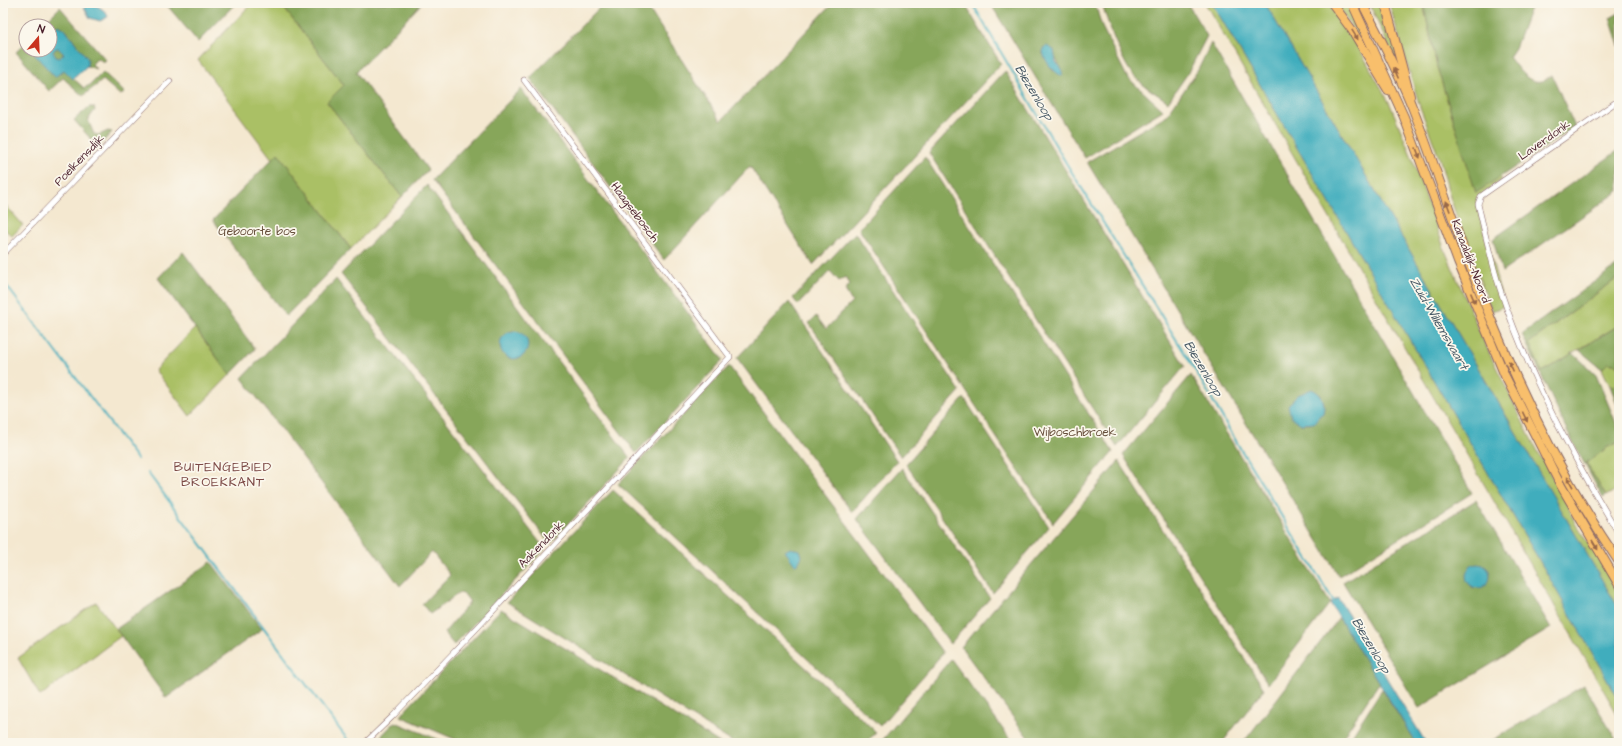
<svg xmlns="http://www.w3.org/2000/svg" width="1622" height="746" font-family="'Architects Daughter',sans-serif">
	<rect width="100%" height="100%" fill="#fbf7ec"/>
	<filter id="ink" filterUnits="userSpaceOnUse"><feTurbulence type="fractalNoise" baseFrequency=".025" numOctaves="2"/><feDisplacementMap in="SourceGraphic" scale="8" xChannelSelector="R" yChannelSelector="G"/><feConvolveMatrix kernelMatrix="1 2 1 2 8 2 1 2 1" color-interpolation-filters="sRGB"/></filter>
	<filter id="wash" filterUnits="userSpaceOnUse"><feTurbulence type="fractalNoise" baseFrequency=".012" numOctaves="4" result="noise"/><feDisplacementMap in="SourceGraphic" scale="16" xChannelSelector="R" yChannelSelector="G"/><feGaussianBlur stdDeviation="0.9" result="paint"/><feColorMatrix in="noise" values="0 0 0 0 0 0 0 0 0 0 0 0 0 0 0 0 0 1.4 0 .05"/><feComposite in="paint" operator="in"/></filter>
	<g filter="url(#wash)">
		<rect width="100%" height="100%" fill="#f4e8d0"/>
		<!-- green -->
		<g fill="#aac065" stroke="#7a7048">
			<path d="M252 3H280L344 85 327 102 402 197 351 249 278 153 272 159 198 60Z"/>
			<path d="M1205 3H1212L1538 558 1619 700V717Z"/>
			<path d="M1265 3H1328L1355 41 1390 104 1411 155 1444 248 1484 342 1529 435 1567 504 1576 525 1600 561 1619 595V609Z"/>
			<path d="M1335 3H1346L1374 58Z"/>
			<path d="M1369 3H1384L1405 82Z"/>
			<path d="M1389 3H1423L1437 67 1476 192 1499 176 1502 180 1478 197 1476 201 1504 306 1492 311 1469 253 1450 197 1440 160 1420 107Z"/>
			<path d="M3 202 23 225 12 236 3 228Z"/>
			<path d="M1619 277V325L1542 372 1529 343Z"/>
			<path d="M195 328 230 375 190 416 155 370Z"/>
			<path d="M1608 363 1619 365V386H1610L1602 369Z"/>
			<path d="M1619 442V488L1606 496 1586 463 1608 447Z"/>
			<path d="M96 602 121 636 40 696 18 658Z"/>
		</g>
		<!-- forest -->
		<g fill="#87a65a" stroke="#686242" fill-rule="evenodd">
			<path d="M165 3H236L198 42Z"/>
			<path d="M280 3H422L356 72 428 170 402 197 327 102 344 85Z"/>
			<path d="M604 3H645L721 121 833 3H964L1001 64 813 265 750 166 664 260 530 78Z"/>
			<path d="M990 3H1095L1102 27 1127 77 1163 110 1085 158ZM1042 52 1056 59 1061 68 1053 71Z"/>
			<path d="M1102 3H1187L1207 36 1188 73 1168 102C1156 93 1142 86 1133 75 1121 60 1107 22 1102 3Z"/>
			<path d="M1423 3H1532L1515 48 1509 57C1516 66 1527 84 1541 81 1544 81 1549 77 1552 75L1575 127 1476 193 1437 67Z"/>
			<path d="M60 7 106 60 103 62 98 58 92 64 96 69 87 66C85 57 68 27 58 25L50 32V26H41Z"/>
			<path d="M1619 13V46L1610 18Z"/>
			<path d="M26 42V50H35L55 77 64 70 84 88 90 85 103 72 125 93 120 95 103 80 83 96 63 78 49 91 16 52Z"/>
			<path d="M1211 43 1472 493 1339 576 1087 162 1167 115 1198 70ZM1320 394 1324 403 1323 413 1310 424H1301Z"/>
			<circle cx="58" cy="53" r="5"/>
			<path d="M1005 71 1185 366 1117 447 929 153Z"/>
			<path d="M521 89 723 360 636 453 432 180Z"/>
			<path d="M89 107H94L95 110 88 120 94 134 99 135 108 131 112 132 98 147 74 120Z"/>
			<path d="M1619 150V191L1502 272 1493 239Z"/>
			<path d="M278 153 351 249 286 316 213 220Z"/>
			<path d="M925 157 1113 452 1053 523 859 229Z"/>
			<path d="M427 185 630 458 550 544 341 274ZM514 331C525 333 530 341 526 352L507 357C495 349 500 332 514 331Z"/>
			<path d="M855 233 960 391 901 457 809 323 816 316 826 329 852 302 845 290 850 284 845 277 839 281 830 271 798 305 793 298Z"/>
			<path d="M183 252 255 349 230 375 158 278Z"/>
			<path d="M1619 264V277L1529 343 1542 372 1573 353 1596 375 1619 430V442L1608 447 1586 463 1606 496 1603 498 1570 437 1522 334Z"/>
			<path d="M336 279 545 549 454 645 444 633 470 602 464 594 459 593 430 614 422 604 450 575 432 552 400 586 242 378Z"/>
			<path d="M789 302 897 461 852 512 737 358Z"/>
			<path d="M1619 325V365L1608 363 1602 369 1579 350Z"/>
			<path d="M729 366 943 653 880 726 618 484Z"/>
			<path d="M1191 375 1330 603 1268 684 1123 455Z"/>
			<path d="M1610 386H1619V408L1618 406Z"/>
			<path d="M964 398 1049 527 993 593 906 464Z"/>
			<path d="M1119 461 1264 689 1222 743H1032L961 647Z"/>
			<path d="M902 468 990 598 950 644 857 519Z"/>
			<path d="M613 490 876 732 866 743H734L507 602Z"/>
			<path d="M1476 500 1551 628 1419 708 1343 582ZM1473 566 1488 569C1494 581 1484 586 1473 588L1468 583 1467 572Z"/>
			<path d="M211 562 262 629 166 698 116 629Z"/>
			<path d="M501 609 720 743H464L400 716Z"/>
			<path d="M1339 618 1379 683 1339 743H1243Z"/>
			<path d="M951 659 1013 743H880Z"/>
			<path d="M1584 685 1618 743H1488Z"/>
			<path d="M1382 689 1416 743H1347Z"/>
			<path d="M395 722 447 743H374Z"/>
		</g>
		<!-- water -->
		<g fill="#3fadbd" stroke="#446674" fill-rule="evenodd">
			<path d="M1212 3H1265L1619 609V700L1538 558Z"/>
			<path d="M87 4C94 3 107 10 108 17L100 21 90 18 84 7Z"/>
			<path d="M58 25 64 28 88 59 87 66 73 79 64 70 55 77 35 55V50H50V32ZM58 48 64 54 59 58 56 57 53 52 55 49Z"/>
			<path d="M1047 46 1054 50 1056 62 1061 68 1063 76C1054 74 1041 57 1043 48Z"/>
			<circle cx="514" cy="345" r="14"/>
			<path d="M1312 389C1322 394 1326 402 1323 413L1314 423 1301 424 1291 417 1288 405 1298 395Z"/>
			<path d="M790 548 800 550 802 556 798 564 795 565 785 551Z"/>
			<circle cx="1478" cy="576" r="12"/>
			<path d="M1338 598 1426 743H1416L1330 603Z"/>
		</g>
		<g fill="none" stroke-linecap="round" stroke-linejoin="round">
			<!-- stream -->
			<g stroke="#3fadbd" stroke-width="2">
				<path d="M972 3 1066 163 1194 368 1240 448 1334 602"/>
				<path d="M3 281 137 459"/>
				<path d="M148 473 350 743"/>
			</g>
		</g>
	</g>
	<g filter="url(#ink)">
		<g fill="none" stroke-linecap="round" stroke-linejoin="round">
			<!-- minor casing -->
			<g stroke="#866565" stroke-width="6">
				<g id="minor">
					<path d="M1619 100 1481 196 1478 204C1485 233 1491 261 1500 289 1529 376 1572 456 1619 534"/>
					<path d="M3 254 170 81"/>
					<path d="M365 743 392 717 478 627 730 357 524 80"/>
				</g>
			</g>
			<!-- trunk casing -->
			<g stroke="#866565" stroke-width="10">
				<g id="trunk">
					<path d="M1332 3 1352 30 1388 90"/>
					<path d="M1352 3 1404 117 1458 262 1505 376 1560 484 1619 585"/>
					<path d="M1362 3C1380 38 1399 73 1413 109 1439 175 1459 242 1486 307 1522 396 1565 483 1619 562"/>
					<path d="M1385 3 1410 96"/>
				</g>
			</g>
			<!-- minor -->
			<use href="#minor" stroke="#fff" stroke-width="5"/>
			<!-- trunk -->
			<use href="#trunk" stroke="#f8bf6c" stroke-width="8"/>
		</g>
		<!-- one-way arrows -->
		<defs><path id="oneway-solid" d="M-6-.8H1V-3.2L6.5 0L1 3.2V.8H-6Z"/></defs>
		<g fill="#986748">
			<use href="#oneway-solid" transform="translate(1355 35) rotate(58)"/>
			<use href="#oneway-solid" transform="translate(1396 73) rotate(-114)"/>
			<use href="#oneway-solid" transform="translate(1418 153) rotate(69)"/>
			<use href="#oneway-solid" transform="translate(1448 206) rotate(-110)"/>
			<use href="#oneway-solid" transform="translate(1473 298) rotate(67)"/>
			<use href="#oneway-solid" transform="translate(1511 366) rotate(-114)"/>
			<use href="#oneway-solid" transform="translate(1525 417) rotate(64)"/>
			<use href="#oneway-solid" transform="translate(1570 482) rotate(-119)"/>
			<use href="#oneway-solid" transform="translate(1595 545) rotate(59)"/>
		</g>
	</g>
	<g text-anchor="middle" stroke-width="3.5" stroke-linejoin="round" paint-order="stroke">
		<!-- street labels -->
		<g font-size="12" fill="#4a1f2b" stroke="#fbf7ec">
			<text transform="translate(1544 140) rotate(-35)" y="4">Laverdonk</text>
			<text transform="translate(79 160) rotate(-46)" y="4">Poelkensdijk</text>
			<text transform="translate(635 212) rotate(53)" y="4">Haagsebosch</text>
			<text transform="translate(1471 261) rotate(69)" y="4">Kanaaldijk-Noord</text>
			<text transform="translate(541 544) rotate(-46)" y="4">Aakendonk</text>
		</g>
		<!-- park labels -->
		<g font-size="12" fill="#674f3c" stroke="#fbf7ec">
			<text x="257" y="235">Geboorte bos</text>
			<text x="1075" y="436">Wijboschbroek</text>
		</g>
		<!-- water labels -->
		<g font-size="13" font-style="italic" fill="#465865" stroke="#fbf7ec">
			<text transform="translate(1035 92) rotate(59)" y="5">Biezenloop</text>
			<text transform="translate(1440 323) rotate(60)" y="5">Zuid-Willemsvaart</text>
			<text transform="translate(1204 368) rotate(59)" y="5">Biezenloop</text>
			<text transform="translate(1372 645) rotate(59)" y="5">Biezenloop</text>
		</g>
		<!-- neighbourhood labels -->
		<g font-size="13" letter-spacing="1" fill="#7c4946" stroke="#fbf7ec">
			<text x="223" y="471">BUITENGEBIED<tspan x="223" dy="15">BROEKKANT</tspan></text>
		</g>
	</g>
	<!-- margin -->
	<rect width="1622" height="746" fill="none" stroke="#fbf7ec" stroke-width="16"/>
	<!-- north arrow -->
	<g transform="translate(38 38) rotate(19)"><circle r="19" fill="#fbf7ec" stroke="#b4a19f"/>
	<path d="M0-3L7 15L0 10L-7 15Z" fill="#c8321e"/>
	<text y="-6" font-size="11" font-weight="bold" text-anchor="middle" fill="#4a1f2b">N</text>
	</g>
</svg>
